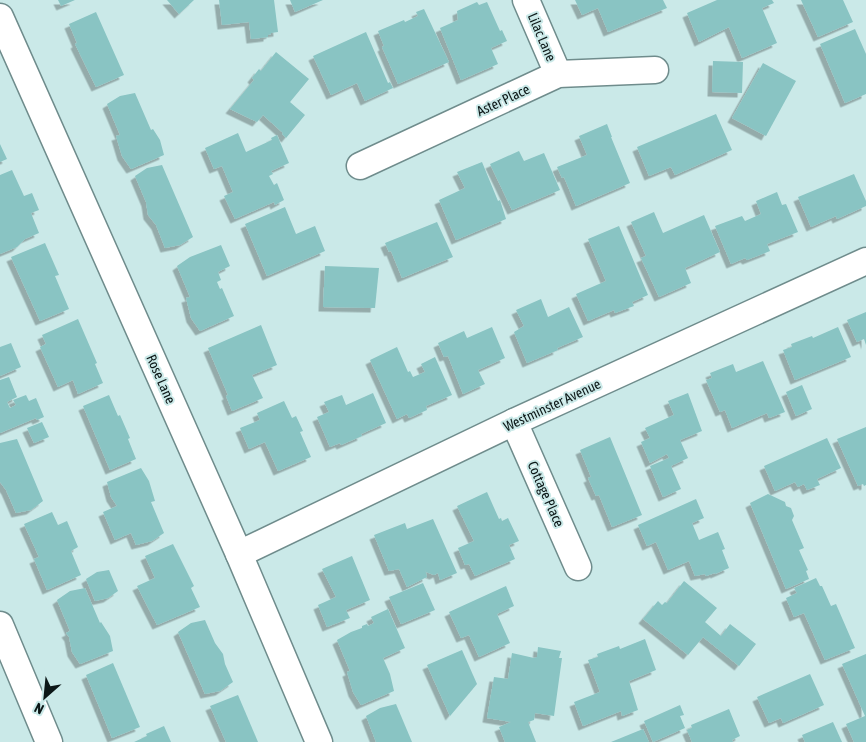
<svg xmlns="http://www.w3.org/2000/svg" width="866" height="742" font-family="'Asap Condensed',sans-serif">
	<defs>
		<filter id="shadow"><feDropShadow dx="-4.5" dy="4.5" stdDeviation="0" flood-color="#0004"/></filter>
	</defs>
	<rect width="100%" height="100%" fill="#cae9e8"/>
	<!-- building -->
	<g fill="#89c4c3" filter="url(#shadow)">
		<path d="M58 0H75L61 6Z"/>
		<path d="M167 0H194L179 14Z"/>
		<path d="M219 0H274L278 32 271 33V34L268 35V37L251 39 249 22 222 25Z"/>
		<path d="M290 0H323L295 12Z"/>
		<path d="M575 0H663L667 8 608 32 598 8 582 15Z"/>
		<path d="M717 0H772L774 3 762 8 777 43 742 58 729 27 699 42 687 13Z"/>
		<path d="M801 0H843L853 22 818 37Z"/>
		<path d="M477 2 479 5 487 2 500 31 502 30 507 41 491 48 498 64 461 80 440 28 458 20 457 11Z"/>
		<path d="M424 9 449 62 398 84 382 47 384 46 378 31 404 20 405 22 418 16 416 12Z"/>
		<path d="M96 12 124 75 96 87 75 44 77 43 69 24Z"/>
		<path d="M855 29 866 54V94L845 103 820 44Z"/>
		<path d="M366 32 388 83 390 82 393 88 365 101 357 83 331 95 313 56Z"/>
		<path d="M276 52 309 79 290 102 305 115 286 138 282 134 283 133 263 115 257 122 230 109 254 80 252 78 259 69 261 71Z"/>
		<path d="M713 61 743 62 742 93 712 92Z"/>
		<path d="M763 63 796 81 766 136 732 118Z"/>
		<path d="M135 93 151 130 153 129 160 140 164 155 131 169 122 156 116 136 120 135 107 104 120 96Z"/>
		<path d="M716 114 732 150 675 175 671 167 649 176 637 147Z"/>
		<path d="M607 124 612 137H611L630 183 576 206 564 177 562 178 557 167 587 155 579 136Z"/>
		<path d="M238 133 246 152 272 140 271 138 277 135 289 163 271 171 273 174 269 176 274 185 277 183 284 200 275 205 274 202 235 219 224 196 233 192 222 166 214 169 205 148Z"/>
		<path d="M0 144 7 159 0 162Z"/>
		<path d="M519 151 524 161 544 153 560 190 512 210 490 164Z"/>
		<path d="M482 162 498 201 500 200 506 219 456 240 439 200 465 188 457 172Z"/>
		<path d="M162 165 193 237 180 245 165 248 156 225 148 215 146 202 135 176 147 168Z"/>
		<path d="M12 170 24 196 32 193 39 210 31 213 39 233 25 239 17 247 0 254V175Z"/>
		<path d="M854 174 866 201V206L837 219 836 216 811 227 798 197Z"/>
		<path d="M777 192 782 205 786 204 798 232 767 244 770 251 747 260 745 258 731 264 715 226 742 216 745 221 761 214 756 201Z"/>
		<path d="M285 207 296 234 315 226 325 251 267 276 245 224Z"/>
		<path d="M654 212 663 233 704 215 720 252 685 268 691 283 659 297 641 258 646 256 631 222Z"/>
		<path d="M437 222 453 257 402 278 391 251 389 252 385 243Z"/>
		<path d="M619 226 648 295 632 302 634 306 615 313 614 310 588 321 576 294 606 281 588 239Z"/>
		<path d="M45 243 59 275 55 276 69 309 40 321 11 257Z"/>
		<path d="M221 245 230 266 218 272 221 280 217 282 220 289 222 288 234 316 200 331 191 318 186 298 190 297 177 266 190 257Z"/>
		<path d="M325 266 379 268 375 308 323 307Z"/>
		<path d="M541 299 548 317 569 307 583 337 557 348 558 350 527 363 514 332 524 326 516 310Z"/>
		<path d="M866 312V345L864 339 857 342 847 320Z"/>
		<path d="M78 319 97 363 95 364 103 383 78 394 73 380 58 387 40 347 46 344 42 335Z"/>
		<path d="M261 325 277 365 252 375 263 398 232 411 226 396 228 395 208 348Z"/>
		<path d="M492 327 505 358 478 370 485 384 463 394 448 356 444 357 438 343 464 331 467 338Z"/>
		<path d="M838 327 851 357 795 380 783 350 792 347 791 344 812 336 813 338Z"/>
		<path d="M11 343 21 367 0 376V347Z"/>
		<path d="M397 347 408 372 410 371 413 377 425 372 421 364 435 357 452 395 426 406 427 410 409 418 407 414 397 419 370 360Z"/>
		<path d="M763 361 785 412 769 418 767 413 732 428 725 410 720 412 706 380 712 378 710 373 733 364 736 372Z"/>
		<path d="M9 377 17 397 7 402 10 408 16 405 13 400 26 395 29 401 36 398 44 417 37 420 36 418 0 433V380Z"/>
		<path d="M802 385 812 409 796 416 786 392Z"/>
		<path d="M373 393 386 423 361 434 362 436 341 445 340 443 330 447 317 417 329 412 324 402 342 395 346 405Z"/>
		<path d="M688 393 702 431 680 440 688 458 671 466 681 489 663 497 650 466 669 458 667 454 650 463 641 442 650 438 645 428 674 415 668 401Z"/>
		<path d="M109 395 118 416 120 415 130 438 128 439 136 459 110 470 83 406Z"/>
		<path d="M284 401 292 418 296 416 303 431 300 432 311 457 278 471 265 442 249 449 240 428 260 420 257 413Z"/>
		<path d="M42 422 49 437 34 443 27 428Z"/>
		<path d="M866 427V485L864 486 863 484 858 486 837 439Z"/>
		<path d="M610 437 642 515 612 527 599 495 596 496 588 478 591 477 580 450Z"/>
		<path d="M827 438 841 468 817 479 820 485 807 490 804 484 798 487 795 482 775 491 764 466Z"/>
		<path d="M17 439 43 501 31 510 16 513 6 490 0 482V443Z"/>
		<path d="M141 468 149 481 155 501 151 502 164 533 152 541 136 545 131 533 115 540 103 512 117 506 111 497 107 482Z"/>
		<path d="M487 492 499 519 501 518 502 521 508 518 519 541 509 545 515 559 475 576 469 564 465 565 458 548 474 541 457 506Z"/>
		<path d="M768 494 785 502 786 506 791 508 794 516 792 520 804 548 799 550 808 570 806 571 809 579 786 589 750 503Z"/>
		<path d="M696 499 704 518 692 523 699 540 718 532 725 549 722 550 729 568 715 574V573L706 576 705 574 695 576 689 561 668 570 656 542 647 546 638 525Z"/>
		<path d="M52 512 58 525 67 521 78 547 71 551 81 575 47 590 34 559 39 557 24 524Z"/>
		<path d="M433 519 457 573 440 580 438 573 434 575 426 572 425 569 427 577 407 587 399 569 389 571 374 535 405 523 407 529Z"/>
		<path d="M173 544 194 586 191 588 200 607 157 625 137 586 155 578 145 556Z"/>
		<path d="M352 556 370 600 346 610 350 618 327 627 318 605 336 597 322 569Z"/>
		<path d="M109 570 118 591 108 598 95 601 86 579 97 572Z"/>
		<path d="M816 578 820 586H822L831 606 836 604 855 648 825 660 804 613 794 617 786 598 797 593 794 588Z"/>
		<path d="M684 581 717 608 705 622 721 636 730 624 756 644 739 666 703 637 688 655 643 619 658 601 662 605 665 602 667 603Z"/>
		<path d="M423 583 435 610 401 624 389 597Z"/>
		<path d="M506 586 514 606 497 614 510 643 479 657 469 635 461 638 449 612Z"/>
		<path d="M85 588 100 623 101 622 110 636 113 651 80 664 72 652 69 637 66 633 70 631 57 600 70 591Z"/>
		<path d="M388 609 405 648 383 658 390 674 394 691 361 705 353 692 347 672 350 671 337 640 351 632 362 628V626L367 624 368 626 374 623 371 617Z"/>
		<path d="M205 620 215 643 223 654 225 664 233 682 220 691 205 694 178 632 191 623Z"/>
		<path d="M645 639 656 670 629 681 638 710 622 716 621 711 583 726 574 702 600 692 588 660 598 657 597 654 619 646 620 649Z"/>
		<path d="M538 647 561 651 559 658H562L554 716 535 713 534 720 528 722 536 742H505L499 727 511 722 487 718 494 677 508 679 512 653 534 658 537 657Z"/>
		<path d="M462 650 477 684 450 716 427 665Z"/>
		<path d="M866 654V742H854L846 724 865 716 842 664Z"/>
		<path d="M113 663 140 727 112 738 86 675Z"/>
		<path d="M810 674 824 705 783 723 781 718 769 723 757 697Z"/>
		<path d="M238 695 258 742H226L210 706Z"/>
		<path d="M396 704 412 742H376L366 716 380 708Z"/>
		<path d="M680 705 684 715 680 716 685 728 653 742 644 721Z"/>
		<path d="M729 709 740 736 732 740 733 742H692L687 730 692 728 691 725Z"/>
		<path d="M833 722 842 742H805L802 735Z"/>
		<path d="M164 726 171 742H134L147 736 146 734Z"/>
		<path d="M643 729 649 742H611Z"/>
	</g>
	<g fill="none" stroke-linecap="round" stroke-linejoin="round">
		<!-- minor casing -->
		<g stroke="#6f8c8c" stroke-width="29">
			<g id="minor">
				<path d="M526 0 558 74"/>
				<path d="M0 17 239 554 319 742"/>
				<path d="M360 166 558 74 655 70"/>
				<path d="M514 422 578 567"/>
				<path d="M239 554 514 422 866 261"/>
				<path d="M0 625 49 742"/>
			</g>
		</g>
		<!-- minor -->
		<use href="#minor" stroke="#fff" stroke-width="26"/>
	</g>
	<g text-anchor="middle" stroke-width="4" stroke-linejoin="round" paint-order="stroke">
		<!-- street labels -->
		<g font-size="14" fill="#0c1717" stroke="#cae9e8">
			<text transform="translate(542 37) rotate(67)" y="5">Lilac Lane</text>
			<text transform="translate(503 100) rotate(-25)" y="5">Aster Place</text>
			<text transform="translate(161 379) rotate(66)" y="5">Rose Lane</text>
			<text transform="translate(552 405) rotate(-25)" y="5">Westminster Avenue</text>
			<text transform="translate(546 494) rotate(66)" y="5">Cottage Place</text>
		</g>
	</g>
	<!-- north arrow -->
	<g transform="translate(45 697) rotate(207)" stroke="#cae9e8" stroke-width="4" paint-order="stroke">
	<path d="M0-4L9 19L0 12L-9 19Z" fill="#0c1717"/>
	<text y="-8" font-size="14" font-weight="bold" text-anchor="middle" fill="#0c1717">N</text>
	</g>
</svg>
